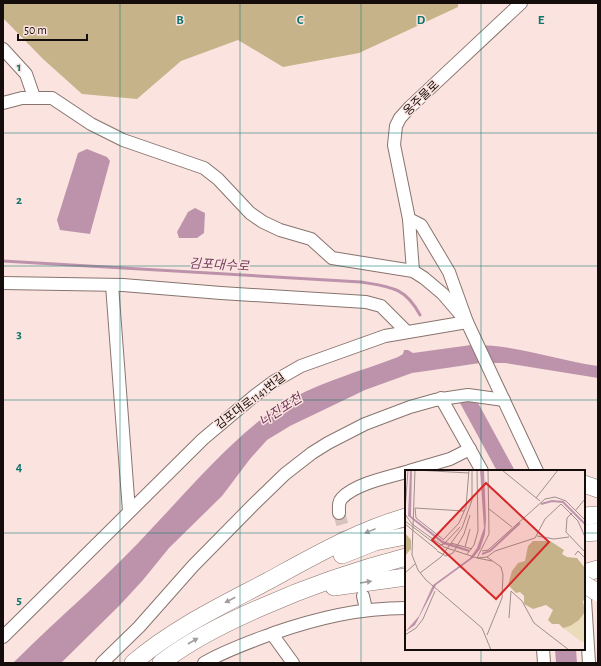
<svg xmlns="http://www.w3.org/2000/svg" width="601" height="666" font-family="'Alegreya Sans','Noto Sans KR',sans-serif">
	<rect width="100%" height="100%" fill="#fbe4df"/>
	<!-- forest -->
	<path fill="#c7b389" d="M3 3H458V7L359 53 283 67 238 40 181 61 137 99 82 94 43 59 3 18Z"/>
	<!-- water -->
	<g fill="#bd93ac">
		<path d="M87 149 107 157 110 161 90 234 60 230 57 220 78 153Z"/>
		<path d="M195 208 205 213 204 233 197 238H179L177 232 188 212Z"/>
		<path d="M471 345C514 344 555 360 598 366V378L505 363H480L433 370 412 373 365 390 290 426 267 440 250 459 222 496 169 548 143 580 120 605 61 663H13C59 617 110 575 154 526 193 485 231 439 278 407 312 384 359 372 398 357L403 354 404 350H408L413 353Z"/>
		<path d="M470 400 477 401 515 471H497L460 403Z"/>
		<path d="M555 649H576L577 663H556Z"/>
	</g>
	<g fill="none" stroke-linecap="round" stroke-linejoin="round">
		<!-- stream -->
		<path stroke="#bd93ac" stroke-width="3" d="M3 261 361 282C391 287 405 287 420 315"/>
		<!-- minor-tunnel -->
		<path stroke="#d8c4bf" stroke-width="12" stroke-dasharray="12 6" stroke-linecap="butt" d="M339 513 358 579"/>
		<!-- minor casing -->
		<g stroke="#88746f" stroke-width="14">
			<g id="minor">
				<path d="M3 49 26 74 34 97"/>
				<path d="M3 103 22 98H52L91 124 123 140 204 168 218 179 250 213 263 222 280 230 311 239 332 258 413 271 424 278 443 294 467 322 537 471"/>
				<path d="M413 271 409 219 394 145 396 126 400 118 410 107 521 3"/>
				<path d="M3 283 123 285 221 293 366 302 381 306 406 331"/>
				<path d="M112 285 129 511"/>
				<path d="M441 398 482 471"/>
				<path d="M409 471 450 459 470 449"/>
				<path d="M339 513C339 507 338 502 342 498 355 484 388 477 406 472"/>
				<path d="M584 584 589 663"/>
				<path d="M363 596 366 609"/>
				<path d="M272 634 293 663"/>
				<path d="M3 637 203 439 253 397 273 382 301 366 385 336 467 322 449 272 421 225 409 219"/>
				<path d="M543 649 544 663"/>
				<path d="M102 663 139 627 193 566 253 505 285 474 312 453 328 443 365 424 410 407 435 400 468 395 504 400"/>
				<path d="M204 663C226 650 250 642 274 633 318 618 359 608 406 608"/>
			</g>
		</g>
		<!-- highway casing -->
		<g stroke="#88746f" stroke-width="18">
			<g id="highway">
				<path d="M584 484 598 489"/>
				<path d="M584 516 598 515"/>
				<path d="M584 533 598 532"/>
				<path d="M342 555 375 542 406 536"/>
				<path d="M584 573 598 569"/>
				<path d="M334 587 406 577"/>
				<path d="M133 663C174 628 221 606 268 581 312 557 357 531 406 517"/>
				<path d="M161 663C192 639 227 622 262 607 309 586 356 570 406 557"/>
			</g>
		</g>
		<!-- minor -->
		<use href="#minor" stroke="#fff" stroke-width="12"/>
		<!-- highway -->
		<use href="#highway" stroke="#fff" stroke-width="17"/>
		<!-- highway-bridge casing -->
		<g stroke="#88746f" stroke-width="18" stroke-linecap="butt">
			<path id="highway-bridge" d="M584 584 598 593"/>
		</g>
		<!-- highway-bridge -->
		<use href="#highway-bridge" stroke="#fff" stroke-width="17"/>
	</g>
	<!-- one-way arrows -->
	<defs><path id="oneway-solid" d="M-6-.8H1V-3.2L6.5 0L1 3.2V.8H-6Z"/></defs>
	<g fill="#a19e9e">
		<use href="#oneway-solid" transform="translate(370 531) rotate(158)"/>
		<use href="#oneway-solid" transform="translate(366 582) rotate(-9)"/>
		<use href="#oneway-solid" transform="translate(230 600) rotate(152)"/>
		<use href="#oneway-solid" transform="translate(193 641) rotate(-30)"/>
	</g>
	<!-- grid -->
	<path fill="none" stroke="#0f766e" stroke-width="1" stroke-opacity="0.55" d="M120 3V663M240 3V663M361 3V663M481 3V471M3 133H598M3 266H598M3 400H598M3 533H406M584 533H598M481 649V663"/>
	<g text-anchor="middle" stroke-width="3" stroke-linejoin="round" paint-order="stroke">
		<!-- street labels -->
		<g font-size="12" fill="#150d0c" stroke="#fbe4df">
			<text transform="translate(421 98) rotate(-44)" y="4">옹주물로</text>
			<text transform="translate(250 401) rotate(-37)" y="4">김포대로1141번길</text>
		</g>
		<!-- water labels -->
		<g font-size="13" font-style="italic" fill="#723b5e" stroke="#fbe4df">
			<text transform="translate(219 264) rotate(3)" y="5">김포대수로</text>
			<text transform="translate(280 409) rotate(-33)" y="5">나진포천</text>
		</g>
	</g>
	<!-- overview -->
	<g transform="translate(405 470)">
		<rect width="180" height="180" fill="#fbe4df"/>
		<path d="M180 142V171L177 172 158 158 174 150Z" fill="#eadbbb"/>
		<path d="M0 63 6 70V79L0 86ZM128 71H145L159 80 157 84 162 87 172 88 180 98V130L178 131 180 142 174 150 165 156 158 158 154 154H147L143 150 148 140 141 135 128 139 119 134V126L115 122 111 123 103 115 107 101 113 93 120 91 123 76Z" fill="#c7b389"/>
		<path d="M5 0H7L6 46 38 71 65 80 64 82 38 74 3 46ZM75 0H79L81 49 80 64 75 79 68 88 31 115 10 155 0 162 14 146 28 115 65 88 72 78 79 58Z" fill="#bd93ac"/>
		<path fill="none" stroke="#bd93ac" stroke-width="2" d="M136 34 147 31 158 32 180 54M77 84 85 81 115 53"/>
		<path fill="none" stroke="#9f8e8b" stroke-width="1" d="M83 0 84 64 72 88 87 91M97 0 135 31M64 3 10 0 7 85 13 100 21 110 77 158 86 180M131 28 153 0M10 38 11 48 39 70M10 38 59 41M84 39 107 57M0 41 3 0M170 41 180 29M167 43 162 48 161 62 180 82M0 44 7 54 39 77 72 88 82 87M0 51 33 76M0 54 32 80M132 66 149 69 164 67M39 69 54 53 61 37 64 0M46 73 67 79M33 76 39 74 55 57M60 77 65 59M32 81 41 86 48 83 59 64 65 45M77 81 83 80 140 29 150 27 161 31 180 50M62 84 69 75 73 61 72 0M170 85 173 81 180 88M82 87 90 81 130 68 140 49 156 34 173 51 180 67M82 87 96 97 98 105 97 128 82 165M0 103 10 94M15 103 36 87 57 58 67 30V0M104 148 106 121 117 131 129 153 164 180M0 165 11 158 18 149 30 121"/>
		<path fill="#d62828" fill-opacity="0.15" stroke="#d62828" stroke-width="2" d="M81 13 144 72 91 129 27 70Z"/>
		<rect width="180" height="180" fill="none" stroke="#150d0c" stroke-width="2"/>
	</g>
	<g font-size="13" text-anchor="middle" font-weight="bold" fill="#0f766e" stroke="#fbe4df" stroke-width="3" stroke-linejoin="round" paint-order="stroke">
		<text x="180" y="24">B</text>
		<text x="300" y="24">C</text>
		<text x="421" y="24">D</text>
		<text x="541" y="24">E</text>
		<text x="19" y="71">1</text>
		<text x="19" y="204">2</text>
		<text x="19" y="338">3</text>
		<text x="19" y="471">4</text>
		<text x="19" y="604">5</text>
	</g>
	<!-- border -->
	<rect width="601" height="666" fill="none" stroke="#150d0c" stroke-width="8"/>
	<!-- scale -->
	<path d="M18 34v6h69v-6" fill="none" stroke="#150d0c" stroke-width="2"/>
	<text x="24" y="34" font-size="12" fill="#150d0c" stroke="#fbe4df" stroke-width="3" paint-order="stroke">50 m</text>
</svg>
